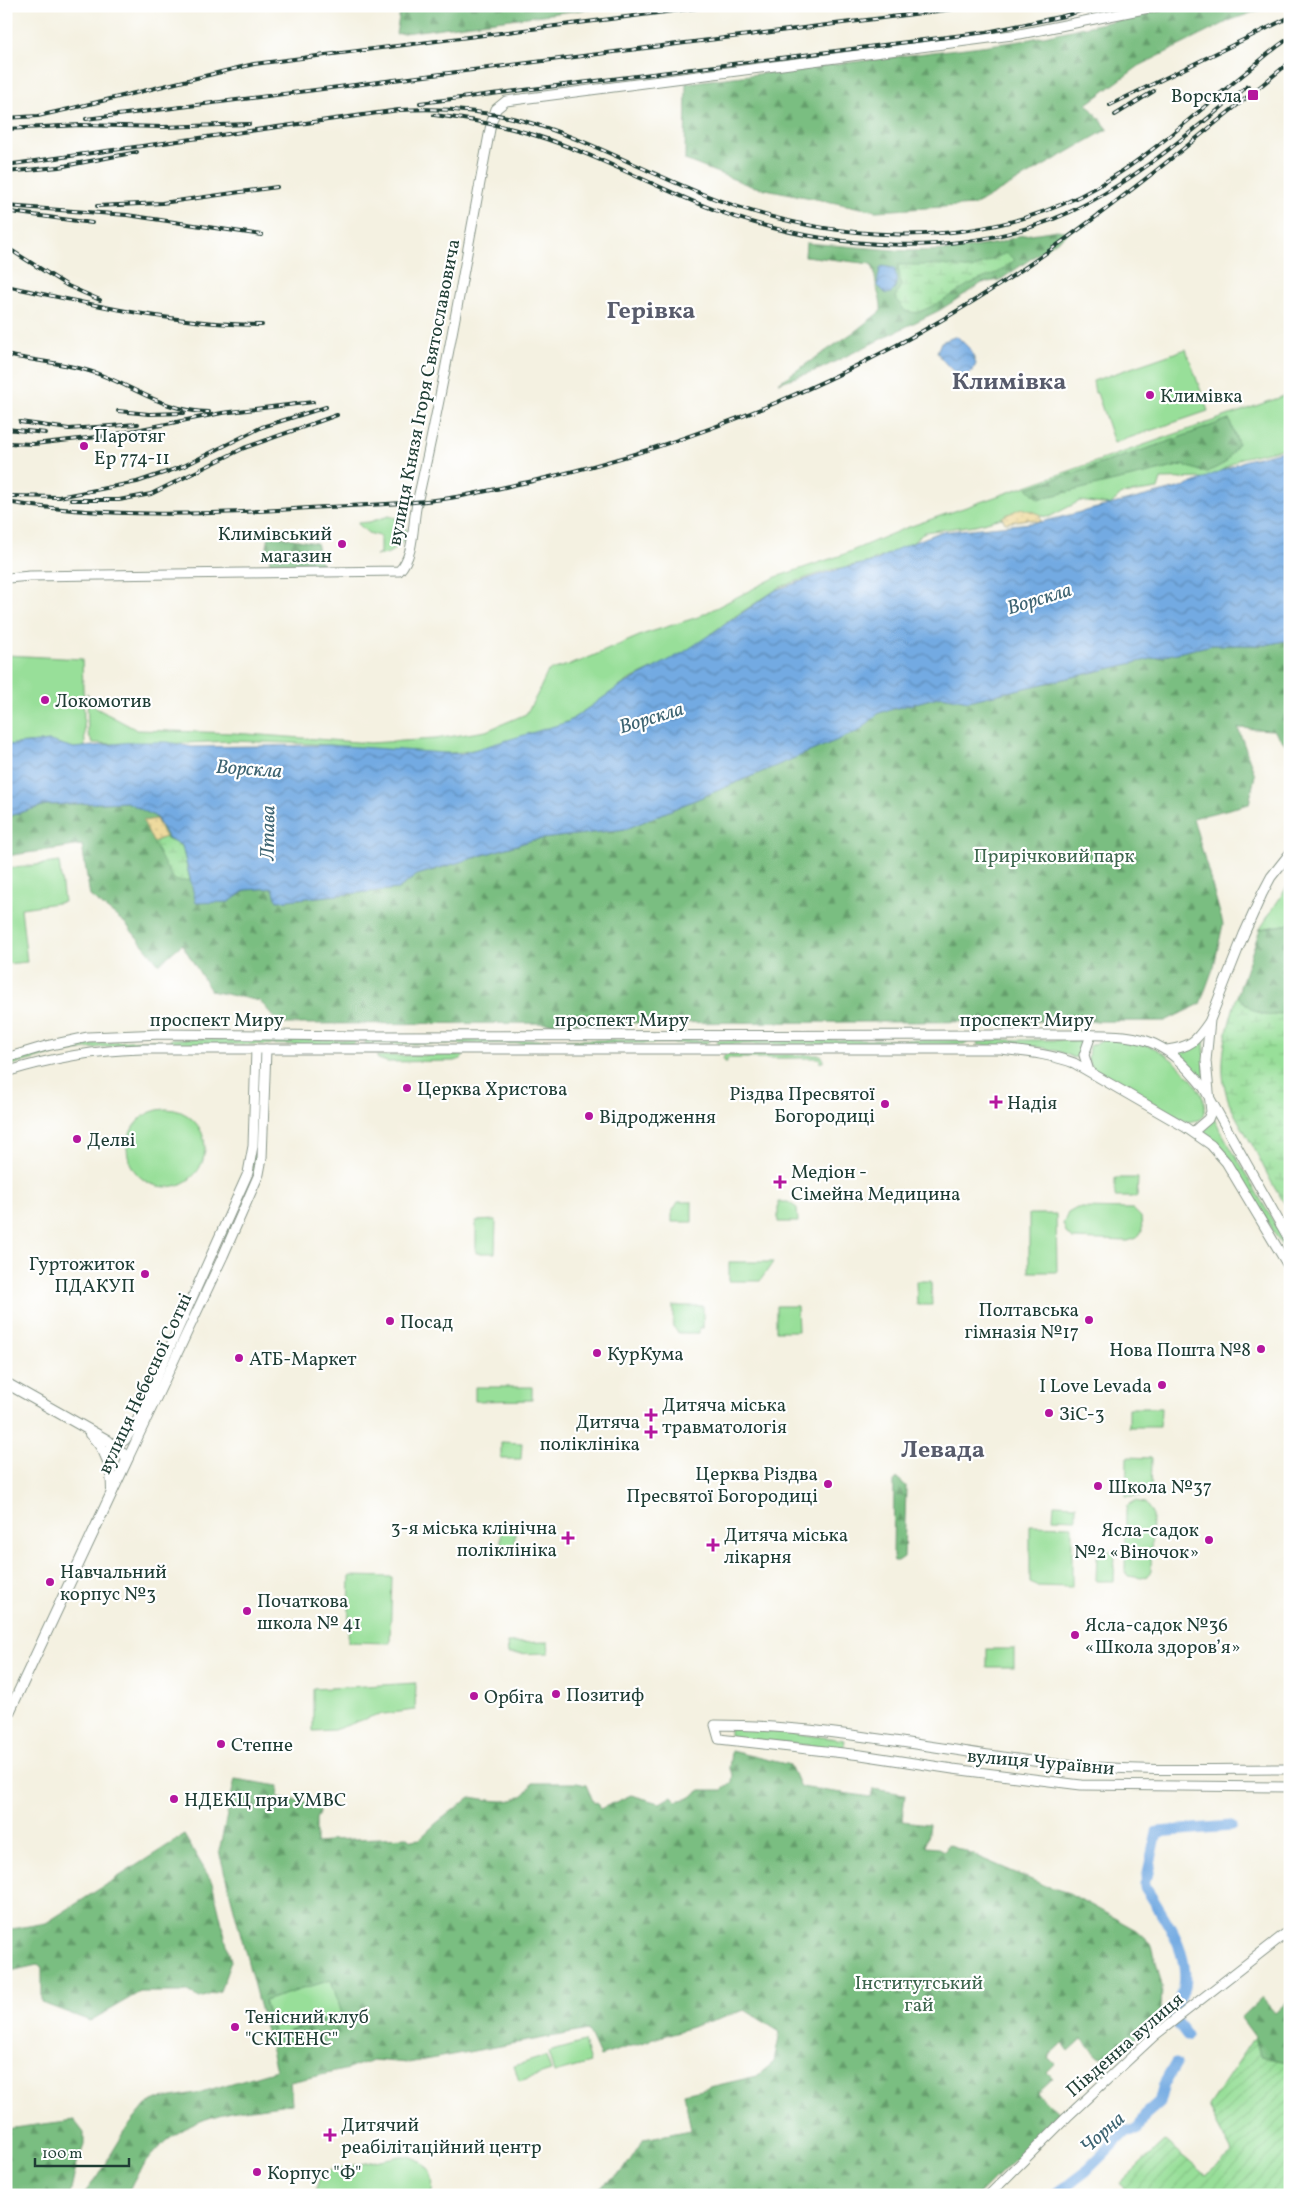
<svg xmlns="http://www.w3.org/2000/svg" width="1296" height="2201" font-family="Vollkorn,serif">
	<defs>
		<pattern id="forest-firs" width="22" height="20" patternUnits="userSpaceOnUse" patternTransform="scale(1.25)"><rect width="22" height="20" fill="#7abe81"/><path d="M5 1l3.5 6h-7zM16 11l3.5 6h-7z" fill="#639c6a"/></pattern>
		<pattern id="wetland-marsh" width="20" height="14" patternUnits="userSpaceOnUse" patternTransform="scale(1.25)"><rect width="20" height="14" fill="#98df99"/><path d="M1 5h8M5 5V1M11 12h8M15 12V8" fill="none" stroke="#83c084"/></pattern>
		<pattern id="sand-dots" width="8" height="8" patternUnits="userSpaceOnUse" patternTransform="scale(1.25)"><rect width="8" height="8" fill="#eeda9e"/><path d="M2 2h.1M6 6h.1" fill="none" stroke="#ccbc89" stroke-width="1.8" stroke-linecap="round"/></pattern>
		<pattern id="garden-furrows" width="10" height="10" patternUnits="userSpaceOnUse" patternTransform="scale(1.25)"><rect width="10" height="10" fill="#98df99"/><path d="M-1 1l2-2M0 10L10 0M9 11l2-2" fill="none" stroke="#83c084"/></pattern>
		<pattern id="water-waves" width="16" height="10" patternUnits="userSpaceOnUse" patternTransform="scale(1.25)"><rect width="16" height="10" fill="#73aae2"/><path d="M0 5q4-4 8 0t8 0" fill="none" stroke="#5e8cb8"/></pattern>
	</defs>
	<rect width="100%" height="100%" fill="#fff"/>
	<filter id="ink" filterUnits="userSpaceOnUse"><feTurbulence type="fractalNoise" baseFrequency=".02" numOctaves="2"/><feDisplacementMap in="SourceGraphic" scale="10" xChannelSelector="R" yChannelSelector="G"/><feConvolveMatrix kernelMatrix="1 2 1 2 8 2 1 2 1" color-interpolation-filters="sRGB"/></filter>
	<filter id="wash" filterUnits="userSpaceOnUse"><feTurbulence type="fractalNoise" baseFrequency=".0096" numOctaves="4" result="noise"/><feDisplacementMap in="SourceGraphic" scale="20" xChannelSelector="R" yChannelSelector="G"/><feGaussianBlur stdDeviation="1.12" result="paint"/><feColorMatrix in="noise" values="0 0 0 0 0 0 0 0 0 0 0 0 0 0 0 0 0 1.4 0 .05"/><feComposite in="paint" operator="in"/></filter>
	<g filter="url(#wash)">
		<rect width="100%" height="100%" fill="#f4f1e1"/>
		<!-- green -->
		<g fill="#98df99" stroke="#5c8e66">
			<path d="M1186 349 1208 411 1114 443 1097 393H1095L1093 381Z"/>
			<path d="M1290 394V447L1241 458 1209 478 1161 479 1158 489 1122 494 1110 505 1080 501 1049 517 1022 513 975 525 925 532 912 543 870 562 829 570 780 587 728 621 685 653 629 680 569 721 517 741 462 752 436 754 314 744 232 741 136 745 93 743 88 734 87 693 96 708 137 730 234 733 370 743 435 739 486 731 526 714 537 695 548 671 581 661 644 634 698 617 776 577 842 555 903 529Z"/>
			<path d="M389 516 396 518 408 531C404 543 390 557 376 555L380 553V536L368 533 357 523 369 522Z"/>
			<path d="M6 655 82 659 85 747 74 748 50 741 6 745Z"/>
			<path d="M59 862 64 902 21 908 27 962 6 964V869Z"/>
			<path d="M1290 882V924L1260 929Z"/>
			<path d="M1204 1035 1205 1085 1192 1066 1179 1053 1191 1047Z"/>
			<path d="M171 1039 354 1040 356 1042 353 1045 169 1044Z"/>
			<path d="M158 1040V1043C105 1045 57 1051 6 1067V1062C57 1046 105 1041 158 1040Z"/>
			<path d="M366 1040H710L707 1043 365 1044Z"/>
			<path d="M717 1040H969L966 1044H718Z"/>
			<path d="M979 1040H1079L1081 1045 1079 1056 1074 1058C1045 1043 1010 1045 978 1045Z"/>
			<path d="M1102 1040C1119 1040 1136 1040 1152 1047 1170 1054 1207 1088 1205 1110 1205 1114 1202 1116 1200 1120L1187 1122 1093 1068 1088 1060 1089 1046Z"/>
			<path d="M725 1054 821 1055 824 1060 820 1063V1058H727V1062H725L723 1059Z"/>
			<path d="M376 1056 461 1055 464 1056 461 1059 454 1061 387 1062 378 1059Z"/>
			<path d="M259 1061 263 1063 258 1166 225 1239 223 1238 249 1177Z"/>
			<circle cx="166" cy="1148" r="39"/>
			<path d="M1212 1118 1214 1119 1290 1250V1260L1230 1158 1215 1141 1201 1129Z"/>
			<path d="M1115 1178H1138L1137 1197H1115Z"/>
			<path d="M678 1202H692V1222H672V1212Z"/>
			<path d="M778 1202H788L797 1208 798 1222H778Z"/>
			<path d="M1077 1208 1133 1209 1141 1217 1142 1231 1137 1238 1128 1241 1073 1239 1067 1234 1063 1224 1068 1213Z"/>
			<path d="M1029 1214H1056L1057 1272H1029Z"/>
			<path d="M496 1220 495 1253H476V1221Z"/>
			<path d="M729 1262H773L760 1281H729Z"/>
			<path d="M916 1281H931L932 1305H917Z"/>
			<path d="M673 1306H703V1328H699V1333H678L673 1326Z"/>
			<path d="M776 1306H797L798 1331H776Z"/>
			<path d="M475 1387H532V1400L475 1401Z"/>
			<path d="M1129 1408H1161L1160 1427H1129Z"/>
			<path d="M501 1442 522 1443 521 1459H501Z"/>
			<path d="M1127 1457 1152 1458 1151 1496H1126Z"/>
			<path d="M1135 1501 1145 1503 1152 1513 1151 1570 1148 1576 1142 1578 1128 1576 1125 1571 1126 1511 1127 1506Z"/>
			<path d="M1054 1504 1076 1505V1519L1053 1518Z"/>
			<path d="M1030 1525 1072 1526V1587L1037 1586 1030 1583Z"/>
			<rect x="501" y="1531" width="14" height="23"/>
			<path d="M1097 1551H1115L1114 1581H1096Z"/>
			<path d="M350 1576 392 1577 390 1643 348 1642Z"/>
			<path d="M548 1642 549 1653 508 1654 507 1643Z"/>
			<rect x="987" y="1649" width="27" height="18"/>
			<path d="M416 1683 415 1710 376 1715 334 1730 313 1731V1689Z"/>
			<path d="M730 1728 791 1733 845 1740 843 1749 730 1737Z"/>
			<path d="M331 1979 343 2014 275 2036 264 2001Z"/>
			<path d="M584 2042 590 2063 554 2073 548 2052Z"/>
			<path d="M546 2056 551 2071 519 2081 514 2066Z"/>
			<path d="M400 2156C422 2154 438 2173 431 2195H314L319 2179 331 2170Z"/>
		</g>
		<!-- forest -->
		<g fill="url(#forest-firs)" stroke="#4c7e5a" fill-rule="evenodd">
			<path d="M401 6H611L396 34Z"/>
			<path d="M1181 6H1271L1231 20 1139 66 1087 104 1108 129 975 205 876 211 751 186 685 160 686 83 1021 41Z"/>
			<path d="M1057 230 1070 232 1000 280 982 283 940 310 820 369 778 383 854 332 881 311C882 300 877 293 876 283 874 275 876 272 871 264L805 256 806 243 907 251 953 250 999 243 1018 236Z"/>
			<path d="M1229 419 1238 443 1225 463 1206 473 1183 465 1038 499 1027 488 1167 442Z"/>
			<path d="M269 535 316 543 322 566 313 568H277L270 562 267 547Z"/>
			<path d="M1290 640V749L1273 730 1238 728 1255 775 1249 804 1193 818 1223 924 1214 966 1200 1004 1165 1021 280 1024 260 1001 211 991 182 944 159 964 125 923 90 896 82 845 6 856V817L46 805 127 802 156 817 187 868 229 902 246 890 273 888 277 901 398 889 417 875 533 840 626 829 859 731 878 713 942 696 968 701 1212 645H1265Z"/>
			<path d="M1290 924V1011C1263 1021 1257 1014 1237 996L1260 929Z"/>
			<path d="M897 1478 906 1486 904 1557 898 1561H894L893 1557 894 1481Z"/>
			<path d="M731 1751 790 1765 800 1787 871 1797 873 1789 905 1794 902 1821 929 1824 926 1847 939 1848 945 1851 948 1844 1046 1886 1069 1893 1136 1930 1152 1945 1162 1986 1161 2010 1143 2032 1115 2059 1098 2056 1082 2039 1069 2051 1063 2043 1048 2057 1055 2064 1047 2072 1053 2078 1037 2093 1060 2114 979 2195H589L623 2171 644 2139 691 2130 684 2093 757 2076 774 2062 780 2032 745 2010 600 2056 588 2030 408 2063 372 2060 348 2069 290 2082 292 2103C267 2108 236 2109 212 2117 173 2129 142 2157 127 2195H83L97 2177 127 2128 146 2105 160 2099 202 2092 276 2070 219 1851 235 1779 279 1786 278 1798 323 1804 316 1819V1843L328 1842 329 1840 407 1837 411 1840 420 1839C435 1822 453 1811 470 1797 493 1800 521 1809 532 1783H577L586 1785 594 1803 597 1802 600 1809 631 1795 660 1803 672 1796 677 1801 689 1798 701 1790H722L732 1782 733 1774 729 1768ZM331 1980 342 2014 275 2036 264 2001Z"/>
			<path d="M184 1835 212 1882 231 1961 220 1991 200 1998 187 1992H140L90 2021 42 2003V1967L37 1965 6 1972V1930L46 1923Z"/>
			<path d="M1262 1998 1275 2013 1290 1999V2063L1260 2056 1255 2037 1241 2018Z"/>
			<path d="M74 2120 84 2133V2145L76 2167 70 2195H6V2129Z"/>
		</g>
		<!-- wetland -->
		<g fill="url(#wetland-marsh)" stroke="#5c8e66">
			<path d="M1006 253 1015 260 999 272 969 284 941 302 917 313 905 311 895 297 901 285 898 265H941L972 269Z"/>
			<path d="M165 837 182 846 190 880C186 880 182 882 178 881 170 880 158 850 153 842Z"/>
			<path d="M1237 996C1257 1014 1263 1021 1290 1011V1209C1279 1200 1267 1173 1260 1160 1252 1142 1240 1126 1232 1109 1214 1072 1226 1033 1237 996Z"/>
		</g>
		<!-- sand -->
		<g fill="url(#sand-dots)" stroke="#868c69">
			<path d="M1021 508 1040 514 1041 522 1027 519 1005 523 1002 517Z"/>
			<path d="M156 819 165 837 153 842 143 821Z"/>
		</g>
		<!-- garden -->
		<path fill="url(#garden-furrows)" stroke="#5c8e66" d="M1255 2037 1260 2056 1290 2063V2195H1129L1120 2183 1165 2141 1205 2175 1232 2153 1208 2107Z"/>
		<!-- water -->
		<g fill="url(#water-waves)" stroke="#49748b">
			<path d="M882 266 894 268C898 276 898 294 886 294L877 285 880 269Z"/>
			<path d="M957 336 971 350 976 364C965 390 945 364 937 352L941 342Z"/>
			<path d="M1290 449V640L1265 645H1212L968 701 942 696 879 713 859 731 626 829 533 840 417 875 398 889 277 901 273 888 246 890 229 902 196 903 182 846 167 837 156 817 127 802 46 805 6 817V745L50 741 74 748 132 742H168L192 747 329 745 460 754 568 722 617 688 684 652 776 590 828 572 876 561 897 549 940 532 1041 522 1186 486 1246 460Z"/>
		</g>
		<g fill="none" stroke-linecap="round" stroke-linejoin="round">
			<!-- river -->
			<g stroke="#73aae2" stroke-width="11">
				<path d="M1147 1877 1157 1832 1231 1826"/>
				<path d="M1145 1884V1887C1164 1917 1196 1959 1181 1997 1179 2003 1174 2008 1170 2013"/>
				<path d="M1178 2024 1187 2036"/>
				<path d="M1055 2195 1085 2172 1126 2131 1137 2130 1145 2115 1159 2103 1164 2084 1176 2063"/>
			</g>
		</g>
	</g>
	<g filter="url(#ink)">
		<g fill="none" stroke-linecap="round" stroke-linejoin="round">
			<!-- secondary casing -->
			<g stroke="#8a978a" stroke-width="11">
				<g id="secondary">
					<path d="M6 580 8 578 30 576 399 571C415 555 412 525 417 503 446 377 467 250 491 124L496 109 506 101 1020 34 1159 6"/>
					<path d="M1167 1050C1191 1047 1196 1041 1209 1022"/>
					<path d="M6 1058 46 1046 88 1037 163 1034 359 1036 1062 1035C1133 1035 1157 1029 1204 1088L1290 1241"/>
					<path d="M1089 1071 1084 1055 1091 1035"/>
					<path d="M6 1072C51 1058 95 1050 142 1049H1001C1026 1052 1050 1054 1074 1063L1185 1127 1211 1145 1226 1162 1290 1269"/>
					<path d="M1193 1132 1208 1119 1211 1112 1206 1061 1210 1020 1244 934 1262 894 1271 877 1290 853"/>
					<path d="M106 1455 111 1448 125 1440 135 1425 248 1173 253 1146 256 1049"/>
					<path d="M128 1458 223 1256 259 1174 262 1158 266 1049"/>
					<path d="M1290 1769C1212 1769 1133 1772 1056 1764 942 1751 829 1725 715 1725L719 1739 861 1755 953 1769 1081 1785 1290 1787"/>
					<path d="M989 2195 1067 2117 1154 2036 1290 1930"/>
				</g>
			</g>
			<!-- primary casing -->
			<g stroke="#8a978a" stroke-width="12">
				<g id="primary">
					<path d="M6 1383 107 1440 128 1458 6 1719"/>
					<path d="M90 1434C107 1450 112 1468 112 1491"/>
				</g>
			</g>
			<!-- secondary -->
			<use href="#secondary" stroke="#fff" stroke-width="9"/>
			<!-- primary -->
			<use href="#primary" stroke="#fff" stroke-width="10"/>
			<!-- rail casing -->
			<g stroke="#1f3d34" stroke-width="4">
				<g id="rail">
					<path d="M420 103 987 32 1064 16 1095 6"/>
					<path d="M1110 105 1290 17"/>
					<path d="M434 115C468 119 502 125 534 135 590 152 643 181 697 203 815 251 972 266 1088 203 1146 172 1196 127 1248 86"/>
					<path d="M1115 115 1154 91"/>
					<path d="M6 118 38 116 69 109 254 64 713 6"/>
					<path d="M86 119 977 6"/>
					<path d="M6 129 80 125 163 127 249 124"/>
					<path d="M6 165 399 110C440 108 484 110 524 121 585 138 642 170 700 193 819 241 963 254 1080 196 1140 166 1192 116 1244 74 1259 62 1273 48 1290 38"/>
					<path d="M6 172 59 167 137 152"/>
					<path d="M6 206 127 215 262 235"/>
					<path d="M97 206 162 203 277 187"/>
					<path d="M11 212 92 223"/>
					<path d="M6 247 68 286 100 300"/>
					<path d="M6 286C91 304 175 325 262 325"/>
					<path d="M6 355C36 361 73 364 101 375 138 389 167 412 209 412"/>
					<path d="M118 411 149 414 184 413"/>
					<path d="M20 422 69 429 138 424"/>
					<path d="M6 429 46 433"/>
					<path d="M6 443 34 444 106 436 222 413 313 402"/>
					<path d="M9 496 59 497 137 482 184 466 262 427 326 407"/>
					<path d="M71 500H119L151 494 244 448 337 415"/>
					<path d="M6 502C106 518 209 515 309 508 353 505 399 505 443 499 473 495 503 487 533 481 700 443 861 375 1005 281 1105 215 1197 138 1290 62"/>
				</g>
			</g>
			<!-- rail -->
			<use href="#rail" stroke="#fff" stroke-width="2" stroke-dasharray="5.5" stroke-linecap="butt"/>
		</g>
	</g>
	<!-- markers -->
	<g fill="#b5179e" stroke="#fff" stroke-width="2">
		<rect x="1247" y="89" width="12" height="12" rx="2.5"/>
		<circle cx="1150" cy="395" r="5"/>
		<circle cx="84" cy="446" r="5"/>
		<circle cx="342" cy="544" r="5"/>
		<circle cx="45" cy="700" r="5"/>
		<circle cx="407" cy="1088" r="5"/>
		<path d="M993.5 1094.5h5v5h5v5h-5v5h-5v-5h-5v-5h5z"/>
		<circle cx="885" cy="1104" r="5"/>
		<circle cx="589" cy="1116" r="5"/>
		<circle cx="77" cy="1139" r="5"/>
		<path d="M777.5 1174.5h5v5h5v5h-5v5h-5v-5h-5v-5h5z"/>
		<circle cx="145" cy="1274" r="5"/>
		<circle cx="1089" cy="1320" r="5"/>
		<circle cx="390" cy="1321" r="5"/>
		<circle cx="1261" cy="1349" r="5"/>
		<circle cx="597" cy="1353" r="5"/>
		<circle cx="239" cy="1358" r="5"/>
		<circle cx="1162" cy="1385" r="5"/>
		<circle cx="1049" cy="1413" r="5"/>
		<path d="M648.5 1407.5h5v5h5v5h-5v5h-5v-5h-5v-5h5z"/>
		<path d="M648.5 1424.5h5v5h5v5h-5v5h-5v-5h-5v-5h5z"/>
		<circle cx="828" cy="1484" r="5"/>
		<circle cx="1098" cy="1486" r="5"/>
		<path d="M565.5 1530.5h5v5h5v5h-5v5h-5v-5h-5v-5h5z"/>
		<circle cx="1209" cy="1540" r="5"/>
		<path d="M710.5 1537.5h5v5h5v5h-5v5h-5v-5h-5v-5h5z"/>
		<circle cx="50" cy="1582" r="5"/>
		<circle cx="247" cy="1611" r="5"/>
		<circle cx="1075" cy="1635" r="5"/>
		<circle cx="556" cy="1694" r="5"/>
		<circle cx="474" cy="1696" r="5"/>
		<circle cx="221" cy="1744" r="5"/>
		<circle cx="174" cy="1799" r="5"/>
		<circle cx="235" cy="2027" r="5"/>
		<path d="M327.5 2127.5h5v5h5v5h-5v5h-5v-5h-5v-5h5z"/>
		<circle cx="257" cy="2172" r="5"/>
	</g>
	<g text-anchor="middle" stroke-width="4.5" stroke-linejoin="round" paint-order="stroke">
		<!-- poi labels -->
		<g font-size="19" fill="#1f3d34" stroke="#fff" text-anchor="start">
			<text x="1242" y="102" text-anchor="end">Ворскла</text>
			<text x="1160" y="402">Климівка</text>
			<text x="94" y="442">Паротяг<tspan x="94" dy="22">Ер 774-11</tspan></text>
			<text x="332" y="540" text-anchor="end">Климівський<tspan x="332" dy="22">магазин</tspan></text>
			<text x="55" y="707">Локомотив</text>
			<text x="417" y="1095">Церква Христова</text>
			<text x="875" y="1100" text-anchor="end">Різдва Пресвятої<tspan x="875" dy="22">Богородиці</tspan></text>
			<text x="1007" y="1109">Надія</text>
			<text x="599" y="1123">Відродження</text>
			<text x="87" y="1146">Делві</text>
			<text x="791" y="1178">Медіон -<tspan x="791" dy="22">Сімейна Медицина</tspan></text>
			<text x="135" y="1270" text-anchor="end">Гуртожиток<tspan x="135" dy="22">ПДАКУП</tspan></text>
			<text x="1079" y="1316" text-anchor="end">Полтавська<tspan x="1079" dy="22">гімназія №17</tspan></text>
			<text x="400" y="1328">Посад</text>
			<text x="1251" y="1356" text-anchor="end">Нова Пошта №8</text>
			<text x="607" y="1360">КурКума</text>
			<text x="249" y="1365">АТБ-Маркет</text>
			<text x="1152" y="1392" text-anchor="end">I Love Levada</text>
			<text x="662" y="1411">Дитяча міська<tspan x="662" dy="22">травматологія</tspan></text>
			<text x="1059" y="1420">ЗіС-3</text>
			<text x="640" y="1428" text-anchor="end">Дитяча<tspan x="640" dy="22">поліклініка</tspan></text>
			<text x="818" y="1480" text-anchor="end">Церква Різдва<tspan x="818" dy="22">Пресвятої Богородиці</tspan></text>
			<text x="1108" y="1493">Школа №37</text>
			<text x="557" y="1534" text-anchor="end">3-я міська клінічна<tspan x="557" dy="22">поліклініка</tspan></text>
			<text x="1199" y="1536" text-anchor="end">Ясла-садок<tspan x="1199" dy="22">№2 «Віночок»</tspan></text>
			<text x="724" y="1541">Дитяча міська<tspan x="724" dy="22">лікарня</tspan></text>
			<text x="60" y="1578">Навчальний<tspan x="60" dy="22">корпус №3</tspan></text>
			<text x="257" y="1607">Початкова<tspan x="257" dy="22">школа № 41</tspan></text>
			<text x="1085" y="1631">Ясла-садок №36<tspan x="1085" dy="22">«Школа здоров’я»</tspan></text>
			<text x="566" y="1701">Позитиф</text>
			<text x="484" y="1703">Орбіта</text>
			<text x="231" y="1751">Степне</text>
			<text x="184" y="1806">НДЕКЦ при УМВС</text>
			<text x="245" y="2023">Тенісний клуб<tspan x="245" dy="22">"СКІТЕНС"</tspan></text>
			<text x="341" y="2131">Дитячий<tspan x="341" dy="22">реабілітаційний центр</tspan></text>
			<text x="267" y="2179">Корпус "Ф"</text>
		</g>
		<!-- street labels -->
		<g font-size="19" fill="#1f3d34" stroke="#fff">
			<text transform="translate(423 392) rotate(-79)" y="7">вулиця Князя Ігоря Святославовича</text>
			<text x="217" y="1026">проспект Миру</text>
			<text x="622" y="1026">проспект Миру</text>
			<text x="1027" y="1026">проспект Миру</text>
			<text transform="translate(144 1383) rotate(-65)" y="7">вулиця Небесної Сотні</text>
			<text transform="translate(1041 1761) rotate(5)" y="7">вулиця Чураївни</text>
			<text transform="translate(1124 2044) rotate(-41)" y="7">Південна вулиця</text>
		</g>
		<!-- park labels -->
		<g font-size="19" fill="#3d664d" stroke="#fff">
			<text x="1054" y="862">Прирічковий парк</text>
			<text x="919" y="1989">Інститутський<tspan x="919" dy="22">гай</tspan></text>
		</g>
		<!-- water labels -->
		<g font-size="20" font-style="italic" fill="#3c6371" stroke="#fff">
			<text transform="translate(1039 598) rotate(-17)" y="7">Ворскла</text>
			<text transform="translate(651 717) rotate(-17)" y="7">Ворскла</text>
			<text transform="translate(249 768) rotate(4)" y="7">Ворскла</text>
			<text transform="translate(267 833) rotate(-89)" y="7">Лтава</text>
			<text transform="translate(1102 2132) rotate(-41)" y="7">Чорна</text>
		</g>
		<!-- district labels -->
		<g font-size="24" font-weight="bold" fill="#585c6c" stroke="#fff">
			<text x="651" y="318">Герівка</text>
			<text x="1009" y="389">Климівка</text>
			<text x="943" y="1457">Левада</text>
		</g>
	</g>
	<!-- margin -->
	<rect width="1296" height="2201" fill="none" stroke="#fff" stroke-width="25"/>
	<!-- scale -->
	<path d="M35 2158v8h94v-8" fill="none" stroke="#1f3d34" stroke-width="2.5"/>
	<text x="42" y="2158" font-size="15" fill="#1f3d34" stroke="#ffffff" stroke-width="4" paint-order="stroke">100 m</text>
</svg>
